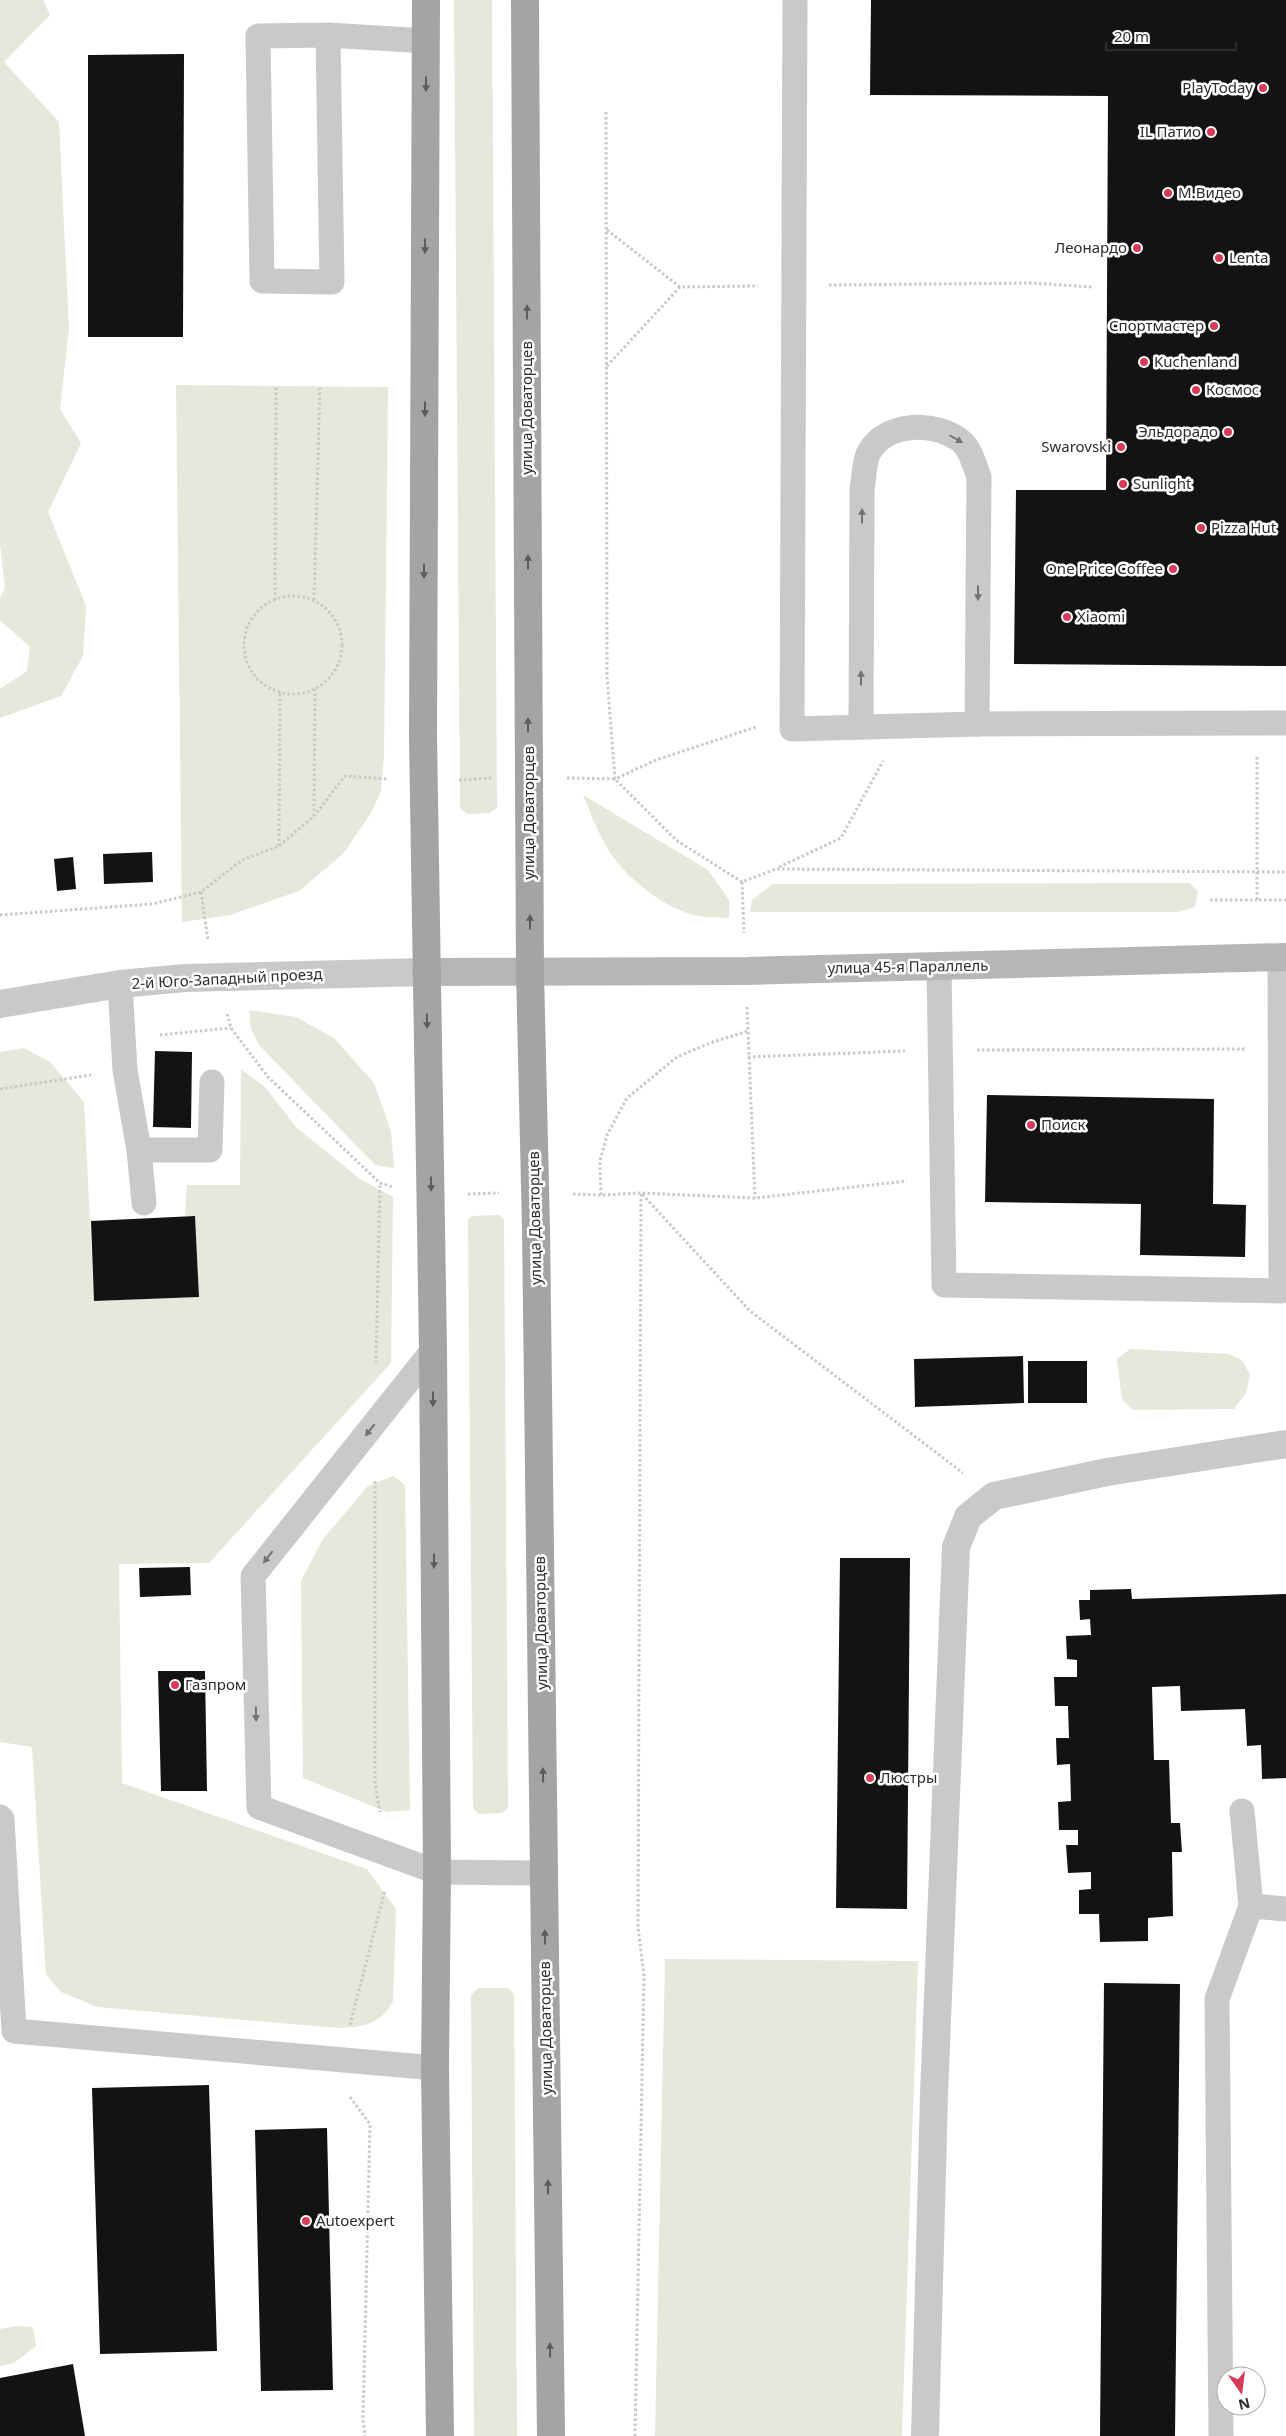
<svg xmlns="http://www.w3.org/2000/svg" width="1286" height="2436" font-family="'Noto Sans',sans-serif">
	<rect width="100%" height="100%" fill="#fff"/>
	<!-- green -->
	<g fill="#e4e9db">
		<path d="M0 0H43L50 15 4 62 59 122 69 328 60 409 81 443 48 512 86 606 83 656 61 696 0 718V689L27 671 30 647 0 620V599L5 587 0 544Z"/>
		<path d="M454 0H492L497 808 489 813 467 814 460 808Z"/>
		<path d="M176 385 388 387 384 757 381 791 371 813 343 854 299 891 230 915 182 922Z"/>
		<path d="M583 795 708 870 729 900V918C719 917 708 918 698 916 666 910 626 878 609 851 598 833 591 814 583 795Z"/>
		<path d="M1190 883 1198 892 1195 907 1178 912H750L752 900 773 884Z"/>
		<path d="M249 1010 296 1017 334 1038 374 1083 391 1131 394 1168 375 1165 259 1045 251 1029Z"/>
		<path d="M24 1048 50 1062 84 1102 94 1301 199 1297 195 1216H185L187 1185H240L241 1069 265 1087 296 1127 360 1179 393 1197 391 1363 209 1563 119 1564 122 1783 367 1869 396 1909 393 2001C381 2025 362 2027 337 2028L97 2007 61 1992 46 1974 32 1747 0 1742V1052Z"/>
		<path d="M499 1215 504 1220 508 1808 502 1813 478 1814 473 1808 468 1220 472 1216Z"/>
		<path d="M1130 1349 1229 1354 1243 1361 1250 1375 1246 1393 1234 1409 1133 1410 1122 1400 1117 1359Z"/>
		<path d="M393 1476 405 1485 410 1810 387 1812 303 1778 301 1581 323 1539 368 1486Z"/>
		<path d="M665 1959 918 1961 902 2436H655Z"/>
		<path d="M478 1988H508L514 1994 517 2436H474L471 1995Z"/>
		<path d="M17 2326 33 2327 36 2346 14 2363 0 2366V2329Z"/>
	</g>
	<!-- building -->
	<g fill="#131313">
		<path d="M871 0H1286V666L1014 664 1016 490H1106L1108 96 870 95Z"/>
		<path d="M184 54 183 337H88V55Z"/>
		<path d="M152 852 153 882 104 884 103 854Z"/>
		<path d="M73 857 76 889 57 891 54 859Z"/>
		<path d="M155 1051 192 1052 191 1128 153 1127Z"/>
		<path d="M987 1095 1214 1099 1213 1204 1246 1205 1245 1257 1140 1255 1141 1204 985 1202Z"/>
		<path d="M195 1216 199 1297 94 1301 91 1221Z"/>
		<path d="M1023 1356 1024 1403 915 1407 914 1359Z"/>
		<rect x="1028" y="1361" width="59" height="42"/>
		<path d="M840 1558H910L907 1909 836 1908Z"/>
		<path d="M190 1567 191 1595 140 1597 139 1568Z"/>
		<path d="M1131 1589 1132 1599 1286 1594V1778L1262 1779 1261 1745 1247 1746 1245 1709 1181 1711 1180 1686 1152 1687 1154 1760H1169L1171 1823H1180L1182 1852H1172L1173 1916 1148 1918V1941L1100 1942 1099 1914H1079V1890L1091 1889V1872L1068 1873 1066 1845H1078V1830H1059L1058 1802 1071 1801 1070 1764 1057 1765 1056 1738H1069L1068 1706H1055L1054 1677H1077V1660L1067 1659 1066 1636 1091 1635 1090 1619 1080 1620 1079 1600H1090V1590Z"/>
		<path d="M158 1671H205L207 1791H161Z"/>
		<path d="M1104 1983 1180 1984 1175 2436H1100Z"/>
		<path d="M209 2085 217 2351 100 2354 92 2088Z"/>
		<path d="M327 2128 333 2390 261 2391 255 2130Z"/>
		<path d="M73 2364 85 2436H0V2378Z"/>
	</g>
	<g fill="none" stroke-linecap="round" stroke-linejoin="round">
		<!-- path -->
		<g stroke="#c9c9c9" stroke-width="3" stroke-dasharray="2.5 2.5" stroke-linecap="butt">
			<path d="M606 112 607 676 615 779 656 760 756 727"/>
			<path d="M607 230 680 287 758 286"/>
			<path d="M829 285 1032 283 1092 287"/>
			<path d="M607 366 680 287"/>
			<circle cx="293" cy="645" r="49"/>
			<path d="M275 600 276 386"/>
			<path d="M314 600 320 386"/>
			<path d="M1257 757V900H1286"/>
			<path d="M567 778 615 779 676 840 742 882 776 869 1286 872"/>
			<path d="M459 780 493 778"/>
			<path d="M314 816 315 689"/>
			<path d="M279 846 280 692"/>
			<path d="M779 867 841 838 883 761"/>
			<path d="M742 882 744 933"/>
			<path d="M201 892 208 940"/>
			<path d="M1210 900H1257"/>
			<path d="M0 915 152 904 201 892 242 860 279 846 314 816 345 776 388 779"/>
			<path d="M747 1007 755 1198"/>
			<path d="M227 1014 231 1028 268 1077 380 1183 393 1187"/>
			<path d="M160 1035 231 1028"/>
			<path d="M977 1050 1245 1049"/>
			<path d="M748 1057 905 1051"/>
			<path d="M0 1089 91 1075"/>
			<path d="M468 1194 499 1193"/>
			<path d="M573 1194 601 1195 641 1193 750 1311 963 1473"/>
			<path d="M601 1195 600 1161 607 1135 627 1098 677 1057 710 1043 748 1031"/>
			<path d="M376 1363 380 1183"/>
			<path d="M375 1481V1783L380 1812"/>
			<path d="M350 2025 385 1890"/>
			<path d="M350 2097 370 2124 363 2419 365 2436"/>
			<path d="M635 2436 644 1976 638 1927 641 1193 755 1198 907 1181"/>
		</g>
		<!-- lane -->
		<g stroke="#c9c9c9" stroke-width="25">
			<path d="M795 0 792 729 977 724 1286 723"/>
			<path d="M328 35 332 282 262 281 258 36 328 35 427 41"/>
			<path d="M861 727 862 490C864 479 864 461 869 452 887 421 937 421 962 442 971 450 975 467 979 477L977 724"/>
			<path d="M939 966 944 1285 1281 1291 1280 957"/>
			<path d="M120 984 125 1070 139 1150 144 1203"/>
			<path d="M139 1150H210L212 1082"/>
			<path d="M433 1350 253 1576 259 1807 437 1872 544 1873"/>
			<path d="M1242 1811 1251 1906"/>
			<path d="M0 1817 2 1819 14 2031 435 2068"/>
			<path d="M1221 2436 1217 1999 1251 1906 1286 1909"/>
		</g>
		<!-- street -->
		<g stroke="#c9c9c9" stroke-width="28">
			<path d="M0 1004 120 984 185 978 426 972"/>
			<path d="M925 2436 934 2095 956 1547 968 1517 994 1496 1107 1472 1286 1444"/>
		</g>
		<!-- secondary -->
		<path stroke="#b6b6b6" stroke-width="28" d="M426 972 746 971 1286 957"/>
		<!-- primary -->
		<g stroke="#a4a4a4" stroke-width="28">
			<path d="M426 0 423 737 433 1350 437 1872 435 2068 440 2436"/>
			<path d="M525 0 530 971 536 1229 551 2436"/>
		</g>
	</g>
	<!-- one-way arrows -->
	<defs><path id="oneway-solid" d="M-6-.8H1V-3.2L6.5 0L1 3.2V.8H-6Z" transform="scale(1.25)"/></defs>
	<g fill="#5c5c5c">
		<use href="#oneway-solid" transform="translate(426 84) rotate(90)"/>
		<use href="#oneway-solid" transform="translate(425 246) rotate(90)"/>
		<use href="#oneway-solid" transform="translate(527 312) rotate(-90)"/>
		<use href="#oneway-solid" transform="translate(425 409) rotate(90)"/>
		<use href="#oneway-solid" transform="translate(528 562) rotate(-90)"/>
		<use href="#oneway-solid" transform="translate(424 571) rotate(90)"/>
		<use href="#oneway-solid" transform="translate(528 725) rotate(-90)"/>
		<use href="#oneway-solid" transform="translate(530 922) rotate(-90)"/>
		<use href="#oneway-solid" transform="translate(427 1021) rotate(89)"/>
		<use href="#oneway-solid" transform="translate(431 1184) rotate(89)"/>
		<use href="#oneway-solid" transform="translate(433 1399) rotate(90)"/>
		<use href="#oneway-solid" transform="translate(434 1561) rotate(90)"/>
		<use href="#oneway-solid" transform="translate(543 1775) rotate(-91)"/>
		<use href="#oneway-solid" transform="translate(545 1937) rotate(-91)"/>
		<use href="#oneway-solid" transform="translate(548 2187) rotate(-91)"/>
		<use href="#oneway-solid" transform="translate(550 2350) rotate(-91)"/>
	</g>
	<g fill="#737373">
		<use href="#oneway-solid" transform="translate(956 439) rotate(30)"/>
		<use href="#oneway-solid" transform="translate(862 516) rotate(-90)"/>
		<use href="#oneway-solid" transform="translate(978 593) rotate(90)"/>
		<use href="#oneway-solid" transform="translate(861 678) rotate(-90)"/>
		<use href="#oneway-solid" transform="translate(370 1430) rotate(128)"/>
		<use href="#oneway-solid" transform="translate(268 1557) rotate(128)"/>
		<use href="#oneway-solid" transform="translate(256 1714) rotate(89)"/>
	</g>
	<!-- markers -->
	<g fill="#d73b57" stroke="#fff" stroke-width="2">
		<circle cx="1263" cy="88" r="5"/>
		<circle cx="1211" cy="132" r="5"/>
		<circle cx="1168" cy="193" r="5"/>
		<circle cx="1137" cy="248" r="5"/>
		<circle cx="1219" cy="258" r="5"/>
		<circle cx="1214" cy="326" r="5"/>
		<circle cx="1144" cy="362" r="5"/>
		<circle cx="1196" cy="390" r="5"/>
		<circle cx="1228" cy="432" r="5"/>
		<circle cx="1121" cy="447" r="5"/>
		<circle cx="1123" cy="484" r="5"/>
		<circle cx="1201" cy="528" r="5"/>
		<circle cx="1173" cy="569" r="5"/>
		<circle cx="1067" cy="617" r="5"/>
		<circle cx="1031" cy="1125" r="5"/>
		<circle cx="175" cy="1685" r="5"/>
		<circle cx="870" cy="1778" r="5"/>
		<circle cx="306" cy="2221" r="5"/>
	</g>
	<g text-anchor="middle" stroke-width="5" stroke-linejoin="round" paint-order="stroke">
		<!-- poi labels -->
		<g font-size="15" fill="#2c2c2c" stroke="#fff" text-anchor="start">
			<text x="1253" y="93" text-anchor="end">PlayToday</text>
			<text x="1201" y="137" text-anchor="end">IL Патио</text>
			<text x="1178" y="198">М.Видео</text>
			<text x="1127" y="253" text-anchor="end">Леонардо</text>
			<text x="1229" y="263">Lenta</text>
			<text x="1204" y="331" text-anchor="end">Спортмастер</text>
			<text x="1154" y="367">Kuchenland</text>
			<text x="1206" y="395">Космос</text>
			<text x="1218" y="437" text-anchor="end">Эльдорадо</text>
			<text x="1111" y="452" text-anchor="end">Swarovski</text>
			<text x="1133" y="489">Sunlight</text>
			<text x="1211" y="533">Pizza Hut</text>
			<text x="1163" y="574" text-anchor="end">One Price Coffee</text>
			<text x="1077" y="622">Xiaomi</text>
			<text x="1041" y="1130">Поиск</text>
			<text x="185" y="1690">Газпром</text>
			<text x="880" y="1783">Люстры</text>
			<text x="316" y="2226">Autoexpert</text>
		</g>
		<!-- street labels -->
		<g font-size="15" fill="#2c2c2c" stroke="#fff">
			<text transform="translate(527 408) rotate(-90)" y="5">улица Доваторцев</text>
			<text transform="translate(529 813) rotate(-90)" y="5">улица Доваторцев</text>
			<text transform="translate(908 967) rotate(-1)" y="5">улица 45-я Параллель</text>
			<text transform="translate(227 979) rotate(-3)" y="5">2-й Юго-Западный проезд</text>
			<text transform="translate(535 1218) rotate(-91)" y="5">улица Доваторцев</text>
			<text transform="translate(541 1623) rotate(-91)" y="5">улица Доваторцев</text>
			<text transform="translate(546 2028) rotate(-91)" y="5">улица Доваторцев</text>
		</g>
	</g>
	<!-- north arrow -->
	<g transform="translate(1241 2391) rotate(166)"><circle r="24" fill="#ffffff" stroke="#ababab"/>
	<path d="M0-4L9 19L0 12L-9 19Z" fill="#d73b57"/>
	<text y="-8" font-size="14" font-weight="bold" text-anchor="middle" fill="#2c2c2c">N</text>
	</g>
	<!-- scale -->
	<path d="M1106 42v8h130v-8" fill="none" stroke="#2c2c2c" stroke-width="2.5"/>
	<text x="1114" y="42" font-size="15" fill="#2c2c2c" stroke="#ffffff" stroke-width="4" paint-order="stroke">20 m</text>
</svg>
